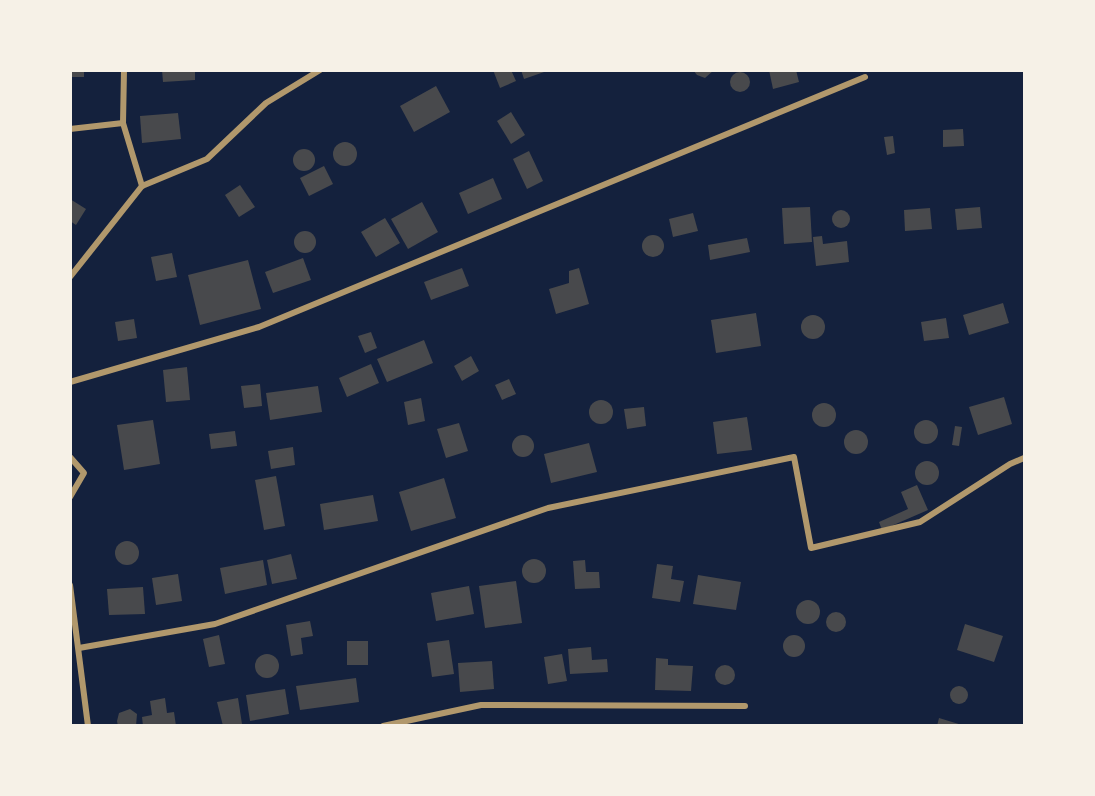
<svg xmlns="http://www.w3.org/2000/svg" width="1095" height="796" font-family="'Fira Sans',sans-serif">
	<rect width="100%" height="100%" fill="#14213d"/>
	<!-- building -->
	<g fill="#48494c">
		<rect x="70" y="70" width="14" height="7"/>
		<path d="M162 70H195V80L163 82Z"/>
		<path d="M493 70H511L516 81 500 88Z"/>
		<path d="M521 70H547V71L524 79Z"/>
		<path d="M693 70H714L705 78 697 75Z"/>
		<path d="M769 70H796L799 82 773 89Z"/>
		<circle cx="740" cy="82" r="10"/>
		<path d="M436 86 450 112 414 132 400 106Z"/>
		<path d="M511 112 525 135 511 144 497 121Z"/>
		<path d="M178 113 181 139 142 143 140 116Z"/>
		<path d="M963 129 964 146 943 147V130Z"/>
		<path d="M893 136 895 153 887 155 884 137Z"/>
		<circle cx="345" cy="154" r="12"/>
		<circle cx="304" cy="160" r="11"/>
		<path d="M529 151 543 181 527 189 513 159Z"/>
		<path d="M324 166 333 184 309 196 300 178Z"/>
		<path d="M493 178 502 199 468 214 459 193Z"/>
		<path d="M240 185 255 207 239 217 225 195Z"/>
		<path d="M70 199 86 209 76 225 70 221Z"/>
		<path d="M422 202 438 232 408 249 391 219Z"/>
		<path d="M810 207 812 242 784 244 782 208Z"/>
		<path d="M980 207 982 228 957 230 955 209Z"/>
		<path d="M930 208 932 229 905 231 904 210Z"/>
		<circle cx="841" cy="219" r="9"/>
		<path d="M693 213 698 231 673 237 669 219Z"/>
		<path d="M385 218 400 243 376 257 361 232Z"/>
		<circle cx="305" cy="242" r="11"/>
		<circle cx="653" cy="246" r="11"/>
		<path d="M822 236 823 244 847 241 849 262 816 266 813 237Z"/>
		<path d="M747 238 750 252 710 260 708 245Z"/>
		<path d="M172 253 177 277 156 281 151 257Z"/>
		<path d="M303 258 311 280 273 293 265 272Z"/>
		<path d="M248 260 261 309 200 325 188 275Z"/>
		<path d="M462 268 469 286 431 300 424 282Z"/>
		<path d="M579 268 589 304 556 314 549 289 569 283V271Z"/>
		<path d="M1003 303 1009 323 969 335 963 315Z"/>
		<path d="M756 313 761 346 716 353 711 320Z"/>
		<circle cx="813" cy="327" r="12"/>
		<path d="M946 318 949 338 924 341 921 322Z"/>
		<path d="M134 319 137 338 118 341 115 322Z"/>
		<path d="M371 332 377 348 365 353 358 336Z"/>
		<path d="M424 340 433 363 387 382 377 359Z"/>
		<path d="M471 356 479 371 462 381 454 366Z"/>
		<path d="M371 364 379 383 347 397 339 378Z"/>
		<path d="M187 367 190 400 166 402 163 370Z"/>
		<path d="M509 379 516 394 502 400 495 385Z"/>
		<path d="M260 384 262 406 244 408 241 386Z"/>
		<path d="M318 386 322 412 270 420 266 393Z"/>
		<path d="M1004 397 1012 424 978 435 969 407Z"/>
		<path d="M421 398 425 421 408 425 404 402Z"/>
		<circle cx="601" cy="412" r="12"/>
		<circle cx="824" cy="415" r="12"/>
		<path d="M644 407 646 426 627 429 624 409Z"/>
		<path d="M747 417 752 450 717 454 713 422Z"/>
		<circle cx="926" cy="432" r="12"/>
		<path d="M153 420 160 464 124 470 117 425Z"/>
		<path d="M459 423 468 451 446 458 437 429Z"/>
		<path d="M955 426 962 427 959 446 952 445Z"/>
		<circle cx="856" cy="442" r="12"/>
		<path d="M235 431 237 446 211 449 209 434Z"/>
		<circle cx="523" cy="446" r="11"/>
		<path d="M589 443 597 472 551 483 544 454Z"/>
		<path d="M293 447 295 465 271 469 268 451Z"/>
		<circle cx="927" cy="473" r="12"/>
		<path d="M276 476 285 526 264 530 255 480Z"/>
		<path d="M444 478 456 518 411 531 399 492Z"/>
		<path d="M917 485 928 510 882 530 879 522 908 509 901 492Z"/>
		<path d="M373 495 378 521 324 530 320 504Z"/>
		<circle cx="127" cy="553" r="12"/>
		<path d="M291 554 297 579 272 584 267 560Z"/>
		<circle cx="534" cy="571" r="12"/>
		<path d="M263 560 267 585 225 594 220 568Z"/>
		<path d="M585 560 586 572H599L600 588 575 589 573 561Z"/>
		<path d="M657 564 673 566 671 579 684 581 680 602 652 598Z"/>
		<path d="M178 574 182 601 156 605 152 578Z"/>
		<path d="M698 575 741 582 736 610 693 604Z"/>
		<path d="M516 581 522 623 485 628 479 586Z"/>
		<path d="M469 586 474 614 436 621 431 593Z"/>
		<path d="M143 587 145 614 109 615 107 589Z"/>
		<circle cx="808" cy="612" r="12"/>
		<circle cx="836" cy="622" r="10"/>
		<path d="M310 621 313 636 301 638 303 654 291 656 286 625Z"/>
		<path d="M965 624 1003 636 994 662 957 650Z"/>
		<circle cx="794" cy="646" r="11"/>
		<path d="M219 635 225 664 209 667 203 639Z"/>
		<path d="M449 640 454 674 432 677 427 643Z"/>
		<rect x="347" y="641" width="21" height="24"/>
		<path d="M591 647 592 660 607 659 608 672 570 674 568 649Z"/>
		<path d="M562 654 567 681 548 684 544 657Z"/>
		<circle cx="267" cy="666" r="12"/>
		<path d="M656 658 668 659V665L693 666 691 691 655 690Z"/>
		<path d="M492 661 494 689 460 692 458 663Z"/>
		<circle cx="725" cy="675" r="10"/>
		<path d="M356 678 359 702 300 710 296 686Z"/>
		<circle cx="959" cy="695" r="9"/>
		<path d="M285 689 289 714 250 721 246 695Z"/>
		<path d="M165 698 167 713 174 712 176 726H143L142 717 152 715 150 701Z"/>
		<path d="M238 698 242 724 223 726 217 702Z"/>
		<path d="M130 709 137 714 136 726H118L117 721 119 713Z"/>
		<path d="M939 718 962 725V726H937Z"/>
	</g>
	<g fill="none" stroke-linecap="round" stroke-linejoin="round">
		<!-- minor -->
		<g stroke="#b1986c" stroke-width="6">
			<path d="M124 70 123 123 142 186"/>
			<path d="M70 129 123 123"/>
			<path d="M70 277 142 186 207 159 266 103 320 70"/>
			<path d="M70 382 259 327 865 77"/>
			<path d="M70 457 84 473 70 497"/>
			<path d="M70 585 88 726"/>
			<path d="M79 648 215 624 548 508 794 457 811 548 920 522 1010 464 1024 458"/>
			<path d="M383 726 481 705 745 706"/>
		</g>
	</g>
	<!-- border -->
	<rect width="1095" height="796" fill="none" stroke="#f6f1e7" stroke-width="144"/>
</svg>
